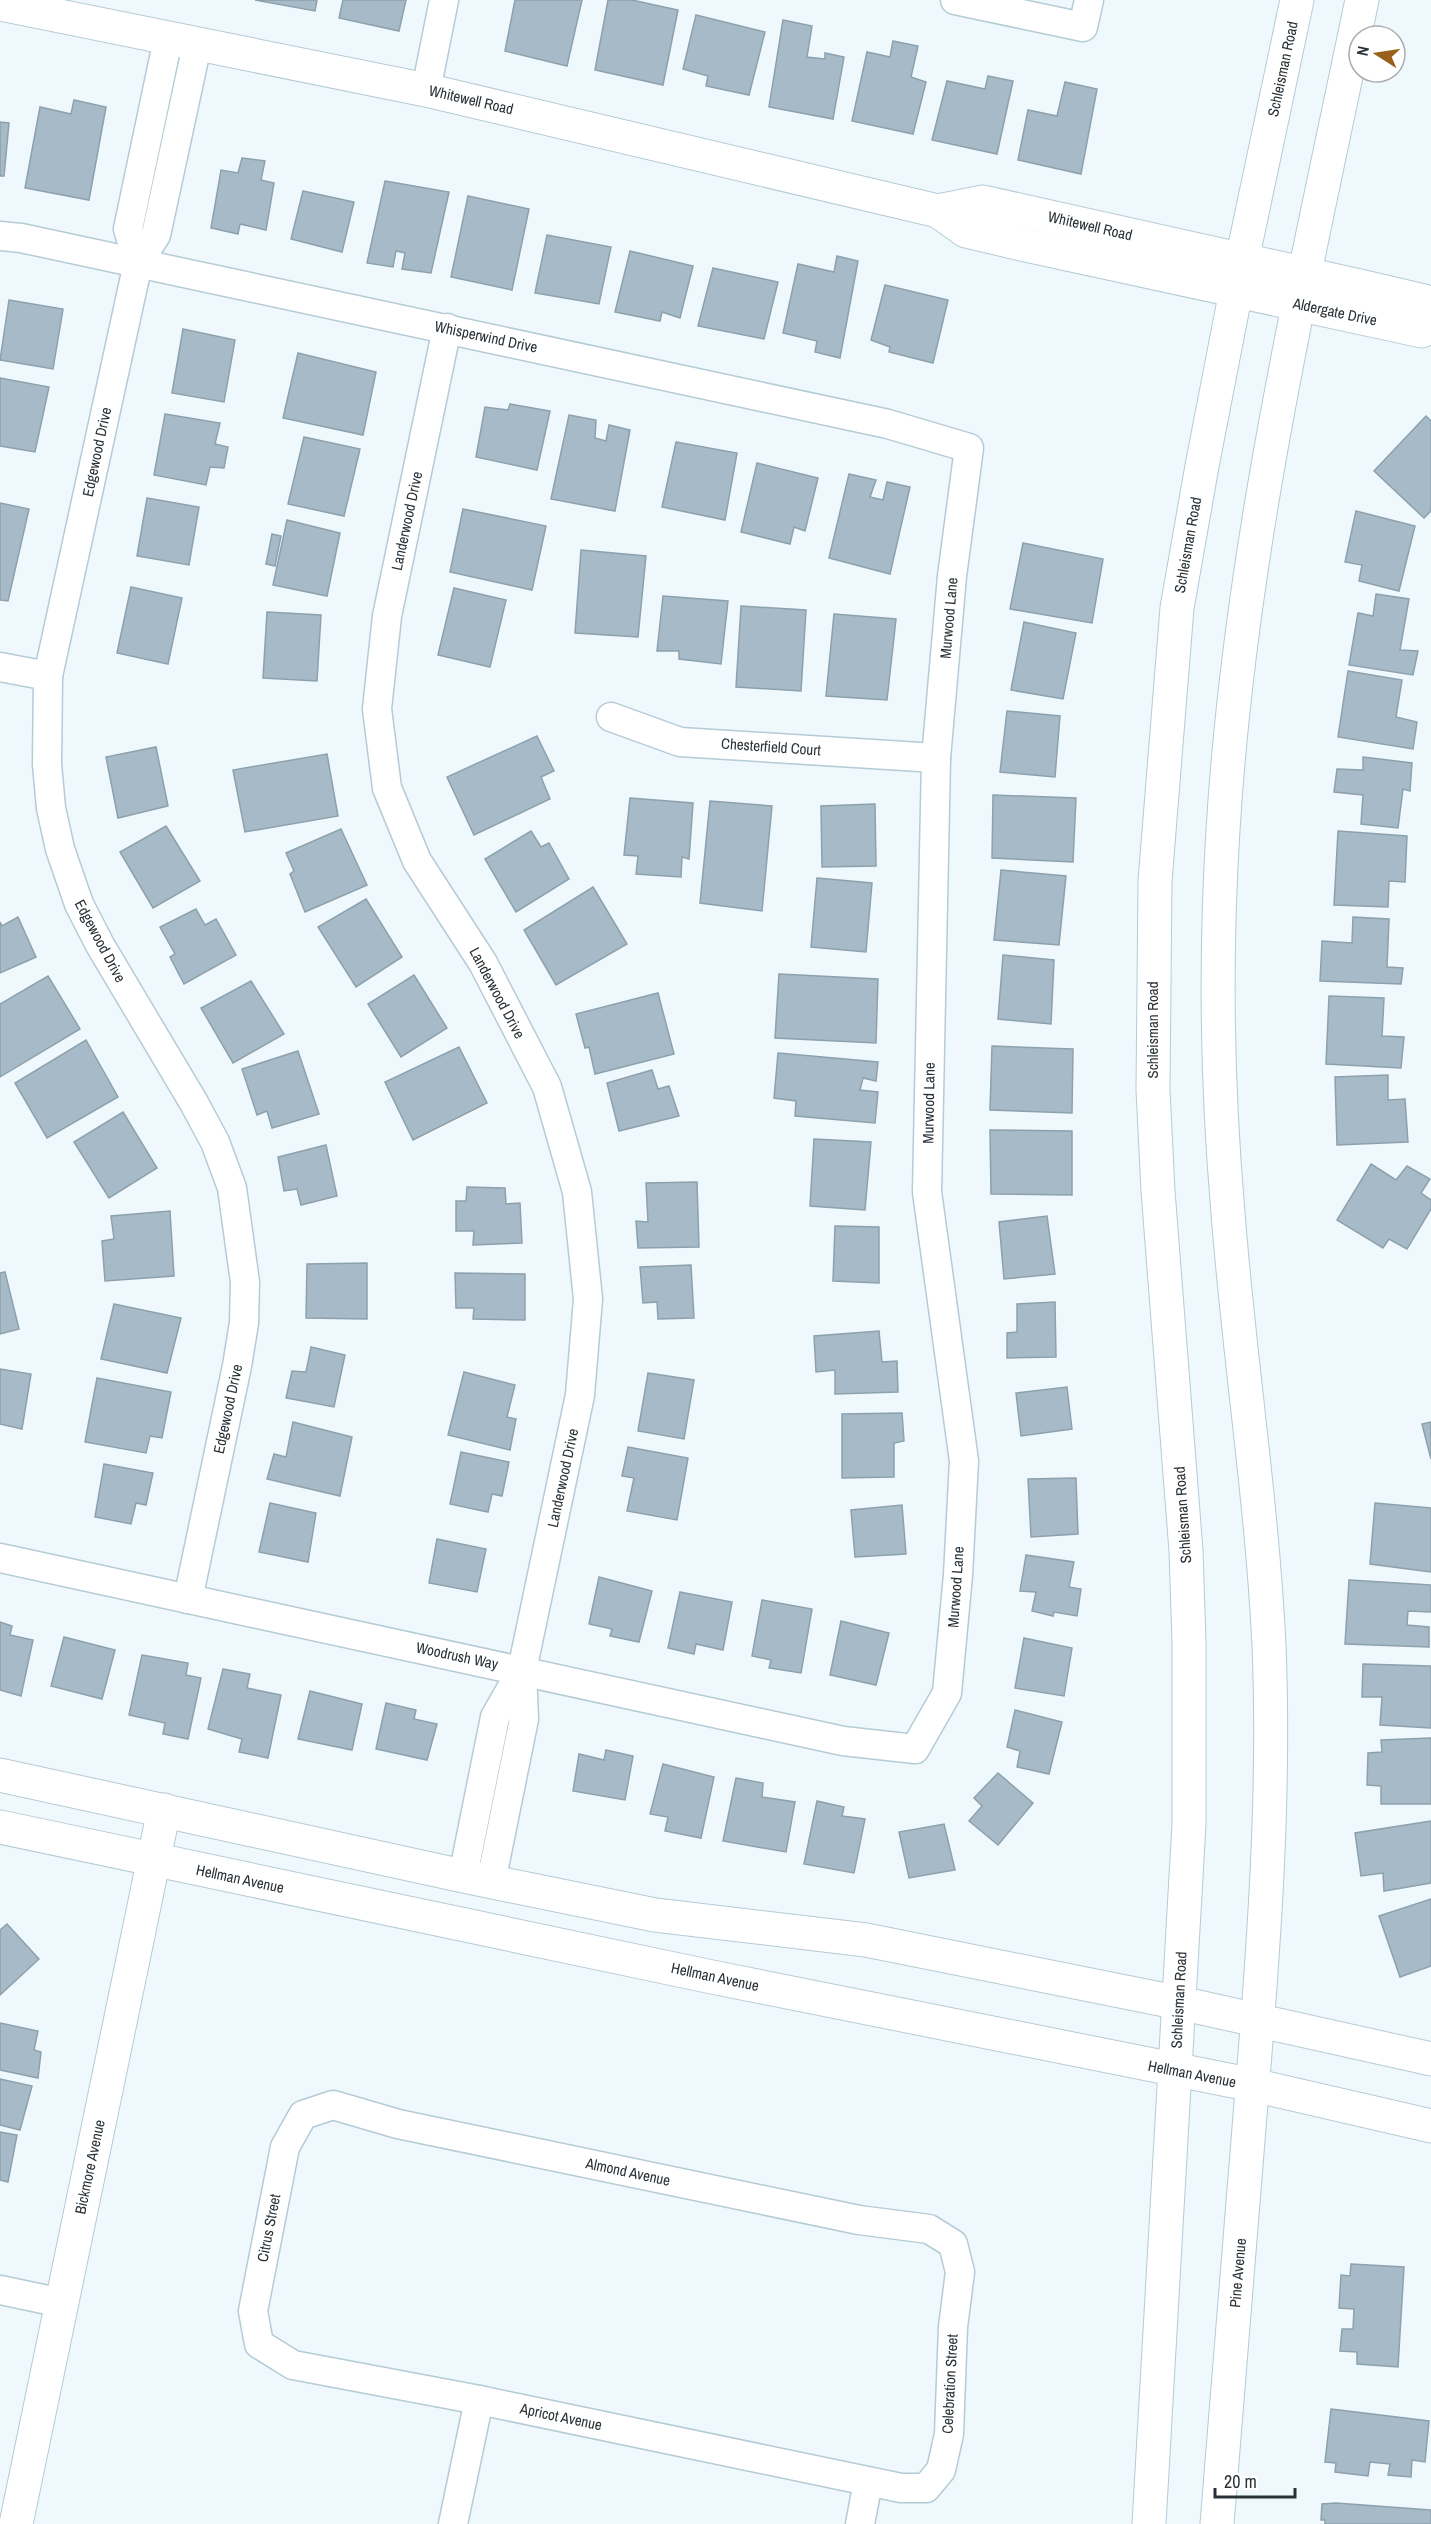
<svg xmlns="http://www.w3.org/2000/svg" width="1431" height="2524" font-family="'Archivo Narrow',sans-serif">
	<rect width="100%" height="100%" fill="#eff8fd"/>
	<!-- building -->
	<g fill="#a6bbc7" stroke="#8da1ad" stroke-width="1.5">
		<path d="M255 0H317L315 11Z"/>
		<path d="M343 0H406L399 31 339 18Z"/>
		<path d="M515 0H582L567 66 505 51Z"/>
		<path d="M608 0H632L678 10 663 85 595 70Z"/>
		<path d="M696 15 765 32 749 95 706 86 708 76 683 69Z"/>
		<path d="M783 20 812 26 807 57 825 59V53L844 57 833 119 769 107Z"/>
		<path d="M893 41 918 46 911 77 926 82 913 134 852 121 867 52 890 57Z"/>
		<path d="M988 76 1013 81 997 154 932 140 947 81 985 89Z"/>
		<path d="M1065 82 1097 89 1081 174 1018 160 1028 110 1057 116Z"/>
		<path d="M74 100 106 107 89 200 25 188 40 107 71 114Z"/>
		<path d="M0 122 9 123 4 176H0Z"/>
		<path d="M242 158 265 161 261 180 274 183 266 230 240 224 238 234 211 228 221 170 238 173Z"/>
		<path d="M385 181 449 192 431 273 402 269 405 253 396 251 393 267 367 263Z"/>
		<path d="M303 191 354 202 342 252 291 239Z"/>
		<path d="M468 196 529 209 512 290 451 277Z"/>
		<path d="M547 235 611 247 599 304 535 293Z"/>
		<path d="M630 251 693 266 680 318 662 312 660 321 615 312Z"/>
		<path d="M837 256 858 261 840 358 815 352 817 341 783 333 798 264 834 272Z"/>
		<path d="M713 268 778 282 764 339 698 326Z"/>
		<path d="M885 285 948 300 933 363 889 352 890 347 871 340Z"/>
		<path d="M9 300 63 309 53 369 0 360Z"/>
		<path d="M183 329 235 340 224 402 172 393Z"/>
		<path d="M298 353 376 372 363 435 283 418Z"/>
		<path d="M0 378 49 387 35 452 0 446Z"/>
		<path d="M510 404 550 411 537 470 476 457 485 407 508 410Z"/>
		<path d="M165 414 220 423 215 444 228 447 224 468 210 467 206 485 154 475Z"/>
		<path d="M569 415 596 420 595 438 606 441 609 425 630 430 615 511 551 499Z"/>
		<path d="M1426 416 1431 421V511L1424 518 1374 471Z"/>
		<path d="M304 437 360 449 344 516 288 504Z"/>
		<path d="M676 442 737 453 725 520 662 507Z"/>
		<path d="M757 463 818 478 805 531 794 527 790 544 741 532Z"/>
		<path d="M849 474 876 480 870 497 883 500 887 482 910 487 890 574 829 558Z"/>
		<path d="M147 498 199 507 189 565 137 556Z"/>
		<path d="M0 503 29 509 8 601 0 600Z"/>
		<path d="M463 509 546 526 532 590 450 572Z"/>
		<path d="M1356 511 1415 526 1399 591 1359 581 1362 565 1345 562Z"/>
		<path d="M287 520 340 533 327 596 273 585Z"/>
		<path d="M272 534 281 536 275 566 266 564Z"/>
		<path d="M1023 543 1103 559 1092 623 1010 609Z"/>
		<path d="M581 550 646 556 638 637 575 633Z"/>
		<path d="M131 587 182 598 168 664 117 653Z"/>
		<path d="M454 588 506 600 490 667 438 655Z"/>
		<path d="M1376 594 1409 599 1400 650 1418 651 1413 675 1349 665 1358 613 1373 616Z"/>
		<path d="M663 596 728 601 721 664 679 659V651H657Z"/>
		<path d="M741 606 806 610 801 691 736 687Z"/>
		<path d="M267 612 321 615 317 681 263 678Z"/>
		<path d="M834 614 896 619 887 700 826 696Z"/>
		<path d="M1024 622 1076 633 1063 699 1011 690Z"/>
		<path d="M1348 671 1402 680 1396 717 1417 722 1413 749 1338 737Z"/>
		<path d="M1007 711 1060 716 1055 777 1000 772Z"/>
		<path d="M537 736 554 771 541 777 550 799 474 835 447 777Z"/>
		<path d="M156 747 168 806 118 818 106 757Z"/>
		<path d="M327 754 338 816 245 832 233 770Z"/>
		<path d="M1363 757 1412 763 1410 791 1403 789 1398 828 1361 824 1363 795 1334 792 1337 769 1363 770Z"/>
		<path d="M993 795 1076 798 1073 862 992 858Z"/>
		<path d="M630 798 693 803 689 859 682 857 681 877 636 874 638 856 624 855Z"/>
		<path d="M710 801 772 806 762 911 700 903Z"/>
		<path d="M875 804 876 866 822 867 821 806Z"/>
		<path d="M166 826 200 881 153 908 120 852Z"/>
		<path d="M341 829 367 885 305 912 290 874 294 871 286 853Z"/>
		<path d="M531 831 541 847 549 843 569 879 516 912 485 859Z"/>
		<path d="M1338 831 1407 836 1405 882 1389 881 1388 907 1334 905Z"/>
		<path d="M1001 870 1066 876 1059 945 994 940Z"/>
		<path d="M817 878 872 883 866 952 811 947Z"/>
		<path d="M593 887 627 944 556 985 524 930Z"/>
		<path d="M366 899 402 957 356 987 318 927Z"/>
		<path d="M196 909 205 925 216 919 236 955 184 984 170 957 175 954 160 927Z"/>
		<path d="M18 917 36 957 0 973V922L2 926Z"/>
		<path d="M1353 917 1389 919 1387 967 1403 968 1401 984 1320 981 1322 941 1352 943Z"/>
		<path d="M1003 955 1054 960 1051 1024 998 1019Z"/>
		<path d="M779 974 878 979 876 1043 775 1038Z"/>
		<path d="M414 975 447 1028 401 1057 368 1004Z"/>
		<path d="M48 976 80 1029 0 1077V1004Z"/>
		<path d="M251 981 284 1034 233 1063 201 1008Z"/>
		<path d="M658 993 674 1054 595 1074 589 1047 585 1048 576 1014Z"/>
		<path d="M1329 996 1384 998 1382 1036 1404 1037 1401 1068 1326 1064Z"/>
		<path d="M86 1040 118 1097 47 1138 15 1083Z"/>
		<path d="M992 1046 1073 1049 1072 1113 990 1110Z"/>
		<path d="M459 1047 487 1103 413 1140 385 1082Z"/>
		<path d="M298 1051 319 1114 272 1128 267 1111 257 1115 242 1069Z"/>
		<path d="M778 1053 878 1062 876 1081 863 1078 860 1090 878 1092 875 1123 795 1116 796 1101 774 1098Z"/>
		<path d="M652 1070 658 1089 669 1086 679 1116 619 1131 607 1083Z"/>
		<path d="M1388 1075V1100L1405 1099 1408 1142 1337 1145 1335 1077Z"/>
		<path d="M123 1112 157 1168 109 1198 74 1142Z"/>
		<path d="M990 1130 1072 1131V1195L991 1194Z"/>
		<path d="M814 1139 871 1142 865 1210 810 1206Z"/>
		<path d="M326 1145 337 1196 301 1205 297 1189 284 1191 278 1157Z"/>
		<path d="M1371 1164 1396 1180 1407 1166 1430 1179 1421 1193 1431 1200V1209L1407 1249 1389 1239 1383 1248 1337 1220Z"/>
		<path d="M697 1182 699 1247 638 1248 636 1221 648 1222 646 1183Z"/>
		<path d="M467 1187 505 1188 506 1204 520 1203 522 1243 473 1245 474 1231H456V1201H466Z"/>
		<path d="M170 1211 174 1276 105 1281 102 1241 114 1239 111 1216Z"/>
		<path d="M1047 1216 1055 1274 1004 1279 999 1222Z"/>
		<path d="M835 1226 879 1227V1283L833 1281Z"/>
		<path d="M367 1263V1319L306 1318 307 1264Z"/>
		<path d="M691 1265 694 1318 658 1319 657 1302 643 1303 640 1267Z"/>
		<path d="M5 1272 19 1329 0 1334V1273Z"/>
		<path d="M455 1273 525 1274V1320L473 1319 474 1308H456Z"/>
		<path d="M1055 1302 1056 1357 1007 1358V1333L1017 1332V1304Z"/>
		<path d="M114 1304 181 1318 167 1373 101 1359Z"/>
		<path d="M879 1331 882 1362 897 1361 898 1392 835 1394V1370L816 1372 814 1336Z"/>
		<path d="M311 1347 345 1355 334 1407 286 1398 292 1371 306 1372Z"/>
		<path d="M0 1369 31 1374 22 1429 0 1424Z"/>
		<path d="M464 1372 515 1385 507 1417 516 1419 510 1450 448 1435Z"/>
		<path d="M648 1373 694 1380 684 1439 638 1431Z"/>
		<path d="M97 1378 171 1392 162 1438 150 1436 146 1453 85 1442Z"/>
		<path d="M1067 1387 1072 1429 1021 1436 1016 1393Z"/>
		<path d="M902 1413 904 1441 894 1443V1477L842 1478V1414Z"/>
		<path d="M293 1422 352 1437 340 1496 267 1479 274 1454 286 1457Z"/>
		<path d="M1431 1422V1459L1422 1424Z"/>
		<path d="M628 1447 688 1458 677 1520 627 1511 634 1478 622 1476Z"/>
		<path d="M461 1452 509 1462 502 1496 492 1494 488 1512 450 1504Z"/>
		<path d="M104 1464 153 1473 146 1505 136 1503 131 1524 95 1517Z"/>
		<path d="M1076 1478 1078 1534 1031 1537 1028 1479Z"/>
		<path d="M270 1503 316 1513 308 1562 259 1552Z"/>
		<path d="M1375 1503 1431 1508V1572L1370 1564Z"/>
		<path d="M902 1505 906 1554 855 1557 851 1510Z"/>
		<path d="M437 1539 486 1549 477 1592 429 1583Z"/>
		<path d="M1026 1555 1074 1562 1069 1587 1081 1589 1077 1616 1054 1612 1053 1616 1032 1611 1036 1592 1020 1591Z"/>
		<path d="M599 1577 652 1591 639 1642 610 1636 612 1629 589 1624Z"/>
		<path d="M1349 1580 1431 1585V1612L1408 1611 1407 1625 1429 1627V1647L1345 1644Z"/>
		<path d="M680 1592 732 1602 723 1650 696 1644 694 1654 668 1648Z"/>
		<path d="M762 1600 812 1609 801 1673 769 1668 771 1660 752 1656Z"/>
		<path d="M841 1621 889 1633 876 1685 830 1675Z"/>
		<path d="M0 1622 12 1626 10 1635 33 1640 21 1696 0 1690Z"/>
		<path d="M64 1637 115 1650 102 1699 51 1686Z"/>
		<path d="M1024 1638 1072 1648 1064 1696 1015 1688Z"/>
		<path d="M142 1655 188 1663 186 1675 201 1678 188 1739 163 1734 165 1723 129 1715Z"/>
		<path d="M1363 1664 1431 1666V1728L1380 1725 1382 1697H1362Z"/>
		<path d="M223 1669 250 1674 247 1688 281 1695 268 1758 239 1752 242 1739 208 1729Z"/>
		<path d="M310 1691 362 1704 352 1750 298 1739Z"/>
		<path d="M386 1703 416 1710 414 1719 437 1724 427 1760 376 1749Z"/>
		<path d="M1015 1710 1062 1722 1049 1774 1017 1767 1020 1751 1007 1747Z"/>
		<path d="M1431 1738V1804H1381V1786L1367 1785 1368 1753 1382 1752 1381 1740Z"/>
		<path d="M606 1750 633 1756 625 1800 573 1791 579 1754 604 1760Z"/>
		<path d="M663 1764 714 1777 701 1838 665 1831 668 1817 650 1814Z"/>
		<path d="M998 1773 1033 1803 998 1845 969 1821 982 1806 974 1798Z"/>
		<path d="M736 1778 763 1783 762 1797 795 1802 786 1852 723 1841Z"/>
		<path d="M817 1801 844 1807 842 1816 865 1819 854 1873 804 1864Z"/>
		<path d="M1431 1821V1883L1384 1891 1383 1873 1361 1876 1355 1833Z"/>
		<path d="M944 1824 955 1870 909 1878 899 1832Z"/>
		<path d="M1431 1899V1966L1400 1977 1379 1916Z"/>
		<path d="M7 1924 39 1959 0 1995V1930Z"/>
		<path d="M0 2023 38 2031 34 2050 41 2052 38 2078 0 2070Z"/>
		<path d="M0 2079 32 2086 20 2130 0 2125Z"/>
		<path d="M0 2132 17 2135 8 2182 0 2180Z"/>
		<path d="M1351 2264 1404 2267 1398 2367 1357 2364V2352L1340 2351 1342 2329H1353L1354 2309 1339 2308 1341 2275 1350 2276Z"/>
		<path d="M1331 2409 1429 2421 1425 2462 1412 2460 1411 2477 1388 2475 1390 2464 1370 2462 1368 2476 1335 2472 1336 2463 1325 2462Z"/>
		<path d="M1336 2503 1431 2510V2524H1325V2520H1321L1322 2504Z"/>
	</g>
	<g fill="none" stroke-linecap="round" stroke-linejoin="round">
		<!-- minor casing -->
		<g stroke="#b5cbd6" stroke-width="31">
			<g id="minor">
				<path d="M955 0 1083 27 1089 0"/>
				<path d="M426 90 444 0"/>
				<path d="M0 236 21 238 888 424 969 448 952 576 936 758 927 1192 964 1461 958 1575 947 1693 915 1749 843 1741 0 1558"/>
				<path d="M138 263 128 229 168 39"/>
				<path d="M447 328 387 616 377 709 387 788 417 861 483 963 547 1087 577 1192 588 1299 580 1395 522 1670 524 1719 491 1882"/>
				<path d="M0 667 48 676"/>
				<path d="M611 717 680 742 936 758"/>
				<path d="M188 1599 237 1366 244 1323 245 1282 232 1188 215 1142 194 1103 100 945 79 904 60 849 51 808 47 764 48 676 138 263 156 235 197 45"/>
				<path d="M463 1876 495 1717 522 1670"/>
				<path d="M333 2105 398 2124 859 2220 929 2229 953 2244 960 2272 953 2327 949 2434 941 2470 926 2488H901L479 2400 293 2365 259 2344 253 2311 285 2147 303 2115Z"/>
				<path d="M0 2290 62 2303"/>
				<path d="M453 2524 479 2400"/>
				<path d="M860 2524 868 2482"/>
			</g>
		</g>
		<!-- tertiary casing -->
		<g stroke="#b5cbd6" stroke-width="35">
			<g id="tertiary">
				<path d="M0 4 426 90 938 211 966 231 1030 246 1422 331 1431 323"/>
				<path d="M938 211 983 202 1369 288 1424 301 1431 307"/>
				<path d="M16 2524 164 1810"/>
			</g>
		</g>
		<!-- secondary casing -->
		<g stroke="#b5cbd6" stroke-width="35">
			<g id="secondary">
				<path d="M0 1775 463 1876 655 1915 866 1940 1180 2003 1431 2059"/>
				<path d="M0 1827 712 1977 1253 2085 1431 2126"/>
			</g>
		</g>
		<!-- primary casing -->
		<g stroke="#b5cbd6" stroke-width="35">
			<g id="primary">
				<path d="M1149 2524 1189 1824V1642L1186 1551 1158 1191 1153 1090 1155 881 1177 608 1202 466 1242 260 1297 0"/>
				<path d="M1217 2524C1228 2380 1241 2236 1252 2091 1264 1943 1275 1794 1269 1645 1262 1501 1239 1357 1228 1213 1217 1086 1215 957 1223 830 1240 549 1305 275 1362 0"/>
			</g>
		</g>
		<!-- minor -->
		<use href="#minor" stroke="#fff" stroke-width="28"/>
		<!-- tertiary -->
		<use href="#tertiary" stroke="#fff" stroke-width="33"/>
		<!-- secondary -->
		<use href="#secondary" stroke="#fff" stroke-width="33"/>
		<!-- primary -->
		<use href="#primary" stroke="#fff" stroke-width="33"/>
	</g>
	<g text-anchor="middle" stroke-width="4.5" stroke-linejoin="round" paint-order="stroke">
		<!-- street labels -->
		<g font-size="15" fill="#2a3237" stroke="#fff">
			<text transform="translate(1283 69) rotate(-78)" y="5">Schleisman Road</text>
			<text transform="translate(471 100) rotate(13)" y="5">Whitewell Road</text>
			<text transform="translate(1090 226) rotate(13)" y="5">Whitewell Road</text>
			<text transform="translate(1335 312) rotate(12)" y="5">Aldergate Drive</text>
			<text transform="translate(486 337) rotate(12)" y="5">Whisperwind Drive</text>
			<text transform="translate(97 452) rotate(-78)" y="5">Edgewood Drive</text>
			<text transform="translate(407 521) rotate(-78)" y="5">Landerwood Drive</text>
			<text transform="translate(1188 545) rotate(-80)" y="5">Schleisman Road</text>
			<text transform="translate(949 618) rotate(-85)" y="5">Murwood Lane</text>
			<text transform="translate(771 747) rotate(4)" y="5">Chesterfield Court</text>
			<text transform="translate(100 941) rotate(62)" y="5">Edgewood Drive</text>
			<text transform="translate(497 993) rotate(62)" y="5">Landerwood Drive</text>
			<text transform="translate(1153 1030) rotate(-90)" y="5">Schleisman Road</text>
			<text transform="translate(929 1103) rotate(-89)" y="5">Murwood Lane</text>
			<text transform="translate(228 1409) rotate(-78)" y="5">Edgewood Drive</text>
			<text transform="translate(563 1478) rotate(-78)" y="5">Landerwood Drive</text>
			<text transform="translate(1183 1515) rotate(-94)" y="5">Schleisman Road</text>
			<text transform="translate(956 1587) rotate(-86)" y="5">Murwood Lane</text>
			<text transform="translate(457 1656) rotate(12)" y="5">Woodrush Way</text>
			<text transform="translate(240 1879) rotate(12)" y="5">Hellman Avenue</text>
			<text transform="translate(715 1977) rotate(12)" y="5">Hellman Avenue</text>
			<text transform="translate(1179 2000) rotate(-87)" y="5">Schleisman Road</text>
			<text transform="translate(1192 2074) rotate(11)" y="5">Hellman Avenue</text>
			<text transform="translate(90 2167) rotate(-78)" y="5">Bickmore Avenue</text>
			<text transform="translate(628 2172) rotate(12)" y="5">Almond Avenue</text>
			<text transform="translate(269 2228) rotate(-79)" y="5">Citrus Street</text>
			<text transform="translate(1238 2273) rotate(-85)" y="5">Pine Avenue</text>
			<text transform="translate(950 2384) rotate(-87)" y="5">Celebration Street</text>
			<text transform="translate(561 2417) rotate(12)" y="5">Apricot Avenue</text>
		</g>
	</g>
	<!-- north arrow -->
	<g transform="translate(1377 54) rotate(282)"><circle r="28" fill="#ffffff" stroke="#aaadaf" stroke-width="1.5"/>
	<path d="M0-4.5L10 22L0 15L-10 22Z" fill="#98601a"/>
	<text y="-9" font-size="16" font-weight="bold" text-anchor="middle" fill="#2a3237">N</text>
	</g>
	<!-- scale -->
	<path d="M1215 2488v9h80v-9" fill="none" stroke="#2a3237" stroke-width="3"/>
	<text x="1224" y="2488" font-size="18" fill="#2a3237" stroke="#ffffff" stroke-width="4.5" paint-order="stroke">20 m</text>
</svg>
